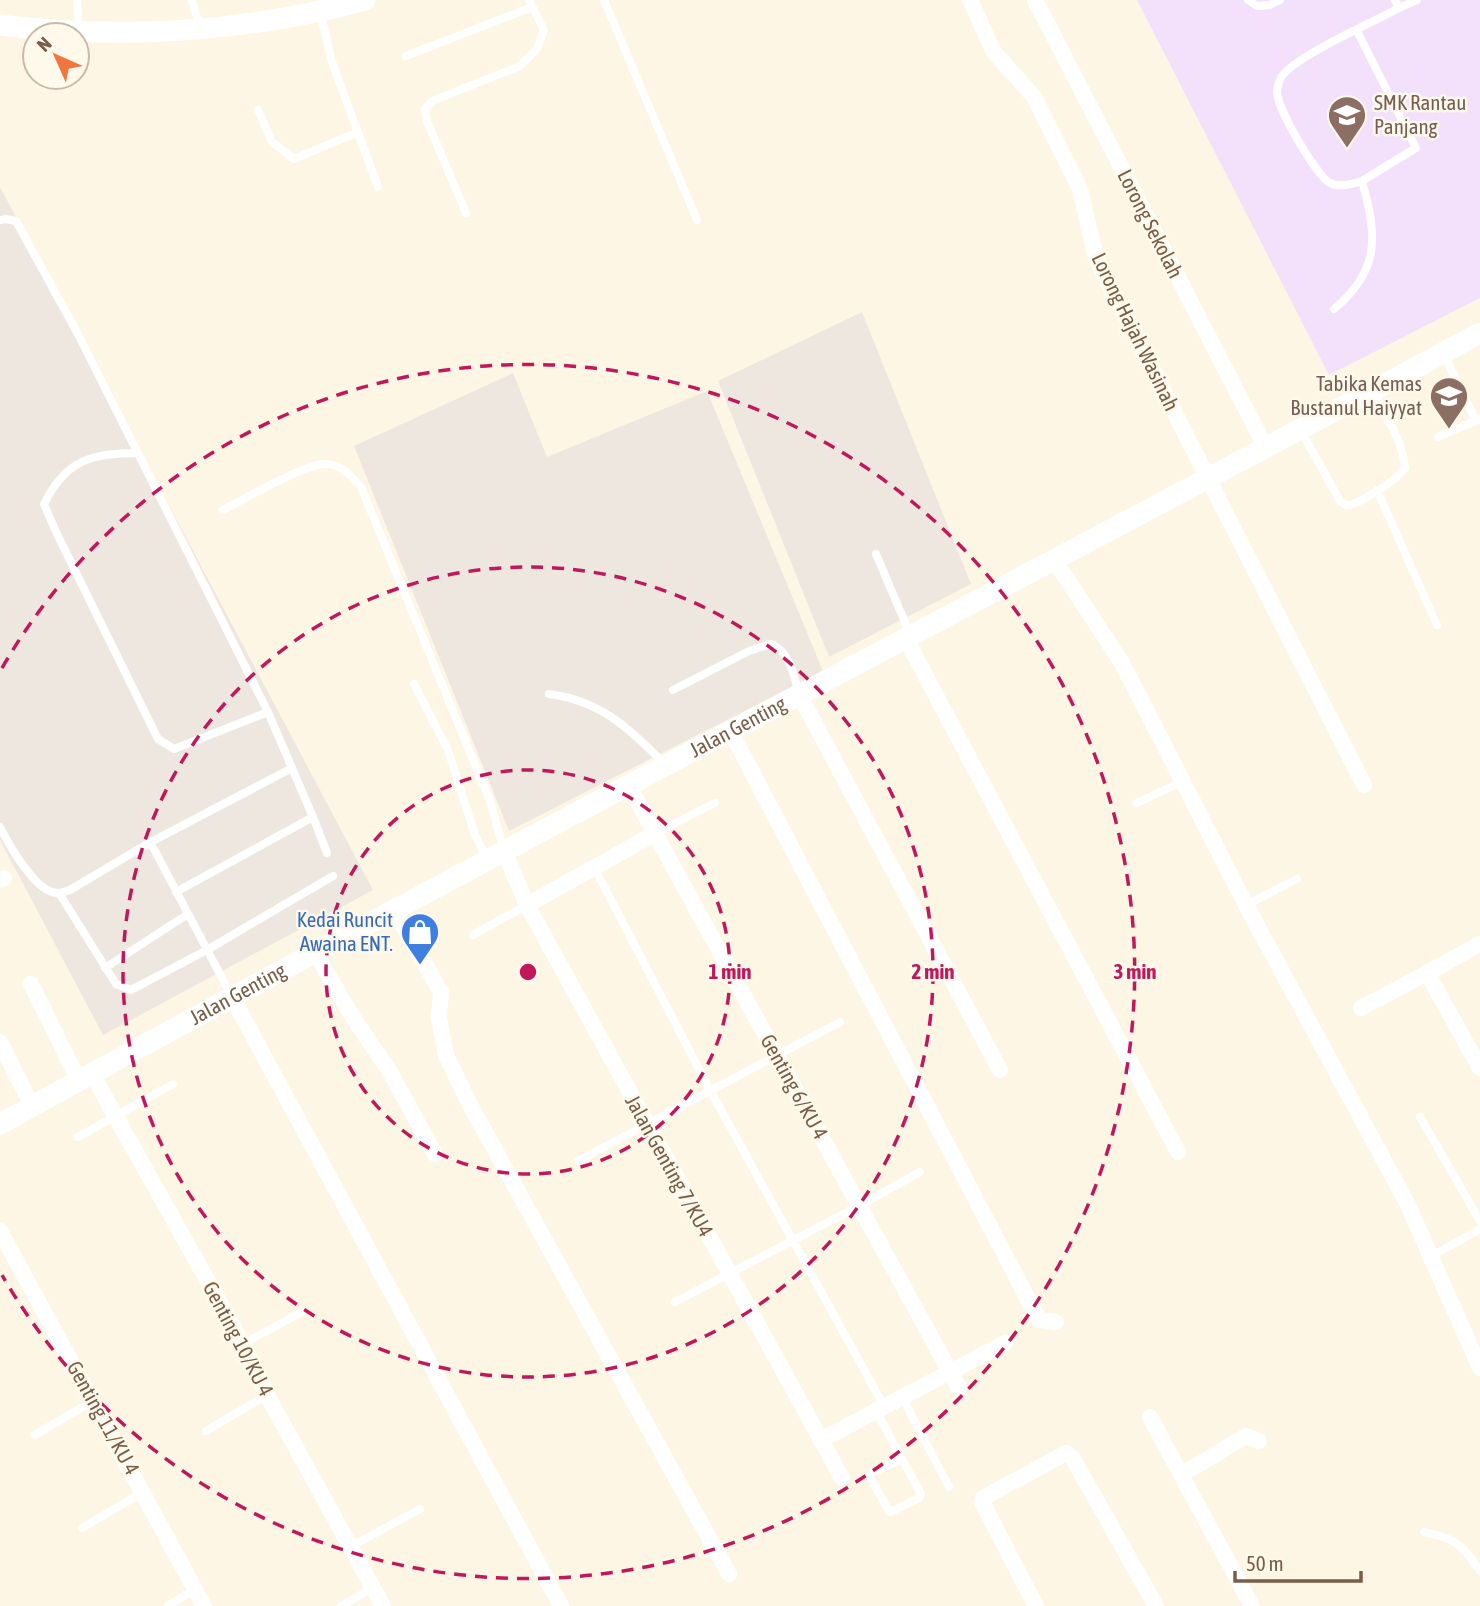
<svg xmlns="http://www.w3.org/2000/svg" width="1480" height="1606" font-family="'Asap Condensed',sans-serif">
	<rect width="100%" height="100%" fill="#fef6e4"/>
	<!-- industrial -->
	<g fill="#ede7df">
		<path d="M0 187 373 890 103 1035 0 840Z"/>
		<path d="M862 312 971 584 829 657 718 381Z"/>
		<path d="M513 373 547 457 707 391 823 671 509 831 354 446Z"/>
	</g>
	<!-- education -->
	<path fill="#f3e0fa" d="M1137 0H1480V298L1329 375Z"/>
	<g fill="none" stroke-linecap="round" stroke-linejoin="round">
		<!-- lane -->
		<g stroke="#fff" stroke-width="8">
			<path d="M77 0 79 29"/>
			<path d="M192 0 200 28"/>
			<path d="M604 0 697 220"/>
			<path d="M1248 0 1257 6 1269 5 1280 0"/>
			<path d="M1395 0 1399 8 1417 0"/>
			<path d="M320 11 332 62 378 187"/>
			<path d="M1357 31 1416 148 1362 181"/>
			<path d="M406 56 532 7"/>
			<path d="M258 110 272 142 294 159 358 132"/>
			<path d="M466 213 427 121 425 109 432 101 520 66 537 49 544 30 529 0"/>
			<path d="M0 220 6 219 16 221 79 336 268 712"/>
			<path d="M1334 309C1381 270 1377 235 1362 181 1352 184 1339 188 1330 183 1316 175 1276 107 1277 91 1277 87 1280 79 1282 76 1297 55 1374 22 1399 8"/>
			<path d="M1443 353 1476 421"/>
			<path d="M1300 429 1340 501 1347 506C1364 501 1395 482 1405 468 1403 441 1385 415 1373 391"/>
			<path d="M1438 437 1480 419"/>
			<path d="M138 453C91 453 66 460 44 504L57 534 158 739 174 749 268 712 313 817"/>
			<path d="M1377 490 1437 625"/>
			<path d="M223 510C244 499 305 464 325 464 342 464 351 476 361 487L490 801 504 851"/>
			<path d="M876 554 910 634"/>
			<path d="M414 684 448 750 475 835 488 859"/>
			<path d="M673 690 749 651 771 644C791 653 793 674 799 693"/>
			<path d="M549 694C602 701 628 728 665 764"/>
			<path d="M1137 803 1183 781"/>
			<path d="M0 827C9 845 37 895 59 893 63 893 67 891 70 890L149 843 154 849 232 997"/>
			<path d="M654 834 715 803"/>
			<path d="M149 843 292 768"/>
			<path d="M594 867 710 1090 884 1406"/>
			<path d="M176 892 313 817 327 853"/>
			<path d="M59 893 116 984 131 990 207 950 333 876"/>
			<path d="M1246 905 1297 879"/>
			<path d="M473 935 527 905"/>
			<path d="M105 968 188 914"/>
			<path d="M1420 1117 1480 1221"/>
			<path d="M78 1137 173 1084"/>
			<path d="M578 1161 840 1022"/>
			<path d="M1430 1257 1480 1229"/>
			<path d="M675 1302 859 1206 920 1172"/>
			<path d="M243 1344 302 1312"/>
			<path d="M902 1397 949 1487"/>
			<path d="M876 1411 921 1494 919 1498 890 1512 870 1478 872 1473 902 1459"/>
			<path d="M206 1431 267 1395"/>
			<path d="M35 1435 93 1401"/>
			<path d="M82 1528 143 1492"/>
			<path d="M1424 1532C1455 1538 1462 1544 1480 1571"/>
			<path d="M350 1547 420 1509"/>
			<path d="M168 1606 195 1589"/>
			<path d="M341 1606 373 1588"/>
		</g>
		<!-- street -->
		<g stroke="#fff" stroke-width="16">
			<path d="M970 0 994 52 1034 97 1080 189 1096 258 1364 785"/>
			<path d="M1035 0 1266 448"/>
			<path d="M1055 561 1122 663 1246 905 1407 1203 1480 1368"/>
			<path d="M906 639 1178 1152"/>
			<path d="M800 696 1000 1070"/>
			<path d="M731 732 1039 1320 1056 1322"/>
			<path d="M629 786 959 1388"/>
			<path d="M504 851 527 905 842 1478"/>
			<path d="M0 880 4 878"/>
			<path d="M527 905 654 834"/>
			<path d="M394 910 441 992 439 1018 446 1055 468 1101 729 1574"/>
			<path d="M315 952 352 1016 390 1072 435 1154"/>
			<path d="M1427 973 1480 944"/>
			<path d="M31 984 79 1081"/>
			<path d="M232 997 561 1606"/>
			<path d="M1361 1008 1427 973 1480 1068"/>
			<path d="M0 1042 32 1106"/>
			<path d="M92 1074 243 1344 267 1395 383 1606"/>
			<path d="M0 1231 204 1606"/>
			<path d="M1150 1417 1252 1606"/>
			<path d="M821 1440 1005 1343"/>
			<path d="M1181 1475 1246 1436 1259 1441"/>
			<path d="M1036 1606 982 1502 983 1498 1066 1453 1072 1457 1156 1606"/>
		</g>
		<!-- secondary -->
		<g stroke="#fff" stroke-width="21">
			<path d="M0 25C121 40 247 32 365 0"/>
			<path id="s1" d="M0 1124C490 854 987 598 1480 333"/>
		</g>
	</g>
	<!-- distance rings -->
	<g fill="none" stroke="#c2185b" stroke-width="3.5" stroke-dasharray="12 9">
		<circle cx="528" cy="972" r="202"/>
		<circle cx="528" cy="972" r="405"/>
		<path d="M2 668A607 607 0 1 1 2 1275"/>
	</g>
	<!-- icons -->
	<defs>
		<g id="school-pin" transform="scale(2.0125)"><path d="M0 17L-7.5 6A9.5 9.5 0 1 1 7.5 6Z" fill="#8d6e63" stroke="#fff9ec"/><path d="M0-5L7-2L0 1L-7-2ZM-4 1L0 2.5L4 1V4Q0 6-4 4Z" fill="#fff"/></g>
		<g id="shop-pin" transform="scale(2.0125)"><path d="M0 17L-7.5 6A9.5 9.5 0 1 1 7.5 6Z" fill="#3f7fe0" stroke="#fff9ec"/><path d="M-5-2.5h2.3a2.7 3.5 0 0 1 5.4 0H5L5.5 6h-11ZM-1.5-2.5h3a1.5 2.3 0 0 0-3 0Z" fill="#fff"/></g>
	</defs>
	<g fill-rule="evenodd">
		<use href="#school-pin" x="1347" y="115"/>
		<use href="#school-pin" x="1449" y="396"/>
		<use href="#shop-pin" x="420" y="932"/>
	</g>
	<g text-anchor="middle" stroke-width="5" stroke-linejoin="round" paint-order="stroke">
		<!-- education labels -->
		<g font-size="21" fill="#785e54" stroke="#fff9ec" text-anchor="start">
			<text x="1374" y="110">SMK Rantau<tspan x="1374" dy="24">Panjang</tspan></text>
			<text x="1422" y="391" text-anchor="end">Tabika Kemas<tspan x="1422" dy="24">Bustanul Haiyyat</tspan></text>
		</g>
		<!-- street labels -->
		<g font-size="21" fill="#795d47" stroke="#fff9ec">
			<text transform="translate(1150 224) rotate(63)" y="7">Lorong Sekolah</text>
			<text transform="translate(1135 332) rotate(64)" y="7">Lorong Hajah Wasinah</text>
			<text dy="7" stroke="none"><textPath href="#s1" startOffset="838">Jalan Genting</textPath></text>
			<text dy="7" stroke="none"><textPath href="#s1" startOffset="271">Jalan Genting</textPath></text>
			<text transform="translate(794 1087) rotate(61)" y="7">Genting 6/KU 4</text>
			<text transform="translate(669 1166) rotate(61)" y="7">Jalan Genting 7/KU4</text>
			<text transform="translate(238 1339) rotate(62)" y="7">Genting 10/KU 4</text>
			<text transform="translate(103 1418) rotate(61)" y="7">Genting 11/KU 4</text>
		</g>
		<!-- shop labels -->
		<g font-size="21" fill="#366cbe" stroke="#fff9ec" text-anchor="end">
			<text x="393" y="927">Kedai Runcit<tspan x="393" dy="24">Awaina ENT.</tspan></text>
		</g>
	</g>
	<circle cx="528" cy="972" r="10" fill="#c2185b" stroke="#fff9ec" stroke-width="3.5"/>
	<g font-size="21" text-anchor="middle" font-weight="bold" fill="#c2185b" stroke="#fff9ec" stroke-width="5" stroke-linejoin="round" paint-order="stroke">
		<text x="730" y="979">1 min</text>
		<text x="933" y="979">2 min</text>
		<text x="1135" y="979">3 min</text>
	</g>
	<!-- north arrow -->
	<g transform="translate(56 56) rotate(315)"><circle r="33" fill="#fff9ec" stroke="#c9bbaa" stroke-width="2"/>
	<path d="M0-5L12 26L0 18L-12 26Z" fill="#f1753f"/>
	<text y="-10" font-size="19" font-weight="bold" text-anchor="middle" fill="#795d47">N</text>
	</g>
	<!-- scale -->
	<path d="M1235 1571v10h126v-10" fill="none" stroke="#795d47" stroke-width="3.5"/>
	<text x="1246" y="1571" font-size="21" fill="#795d47" stroke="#fff9ec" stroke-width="5" paint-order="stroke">50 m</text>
</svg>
